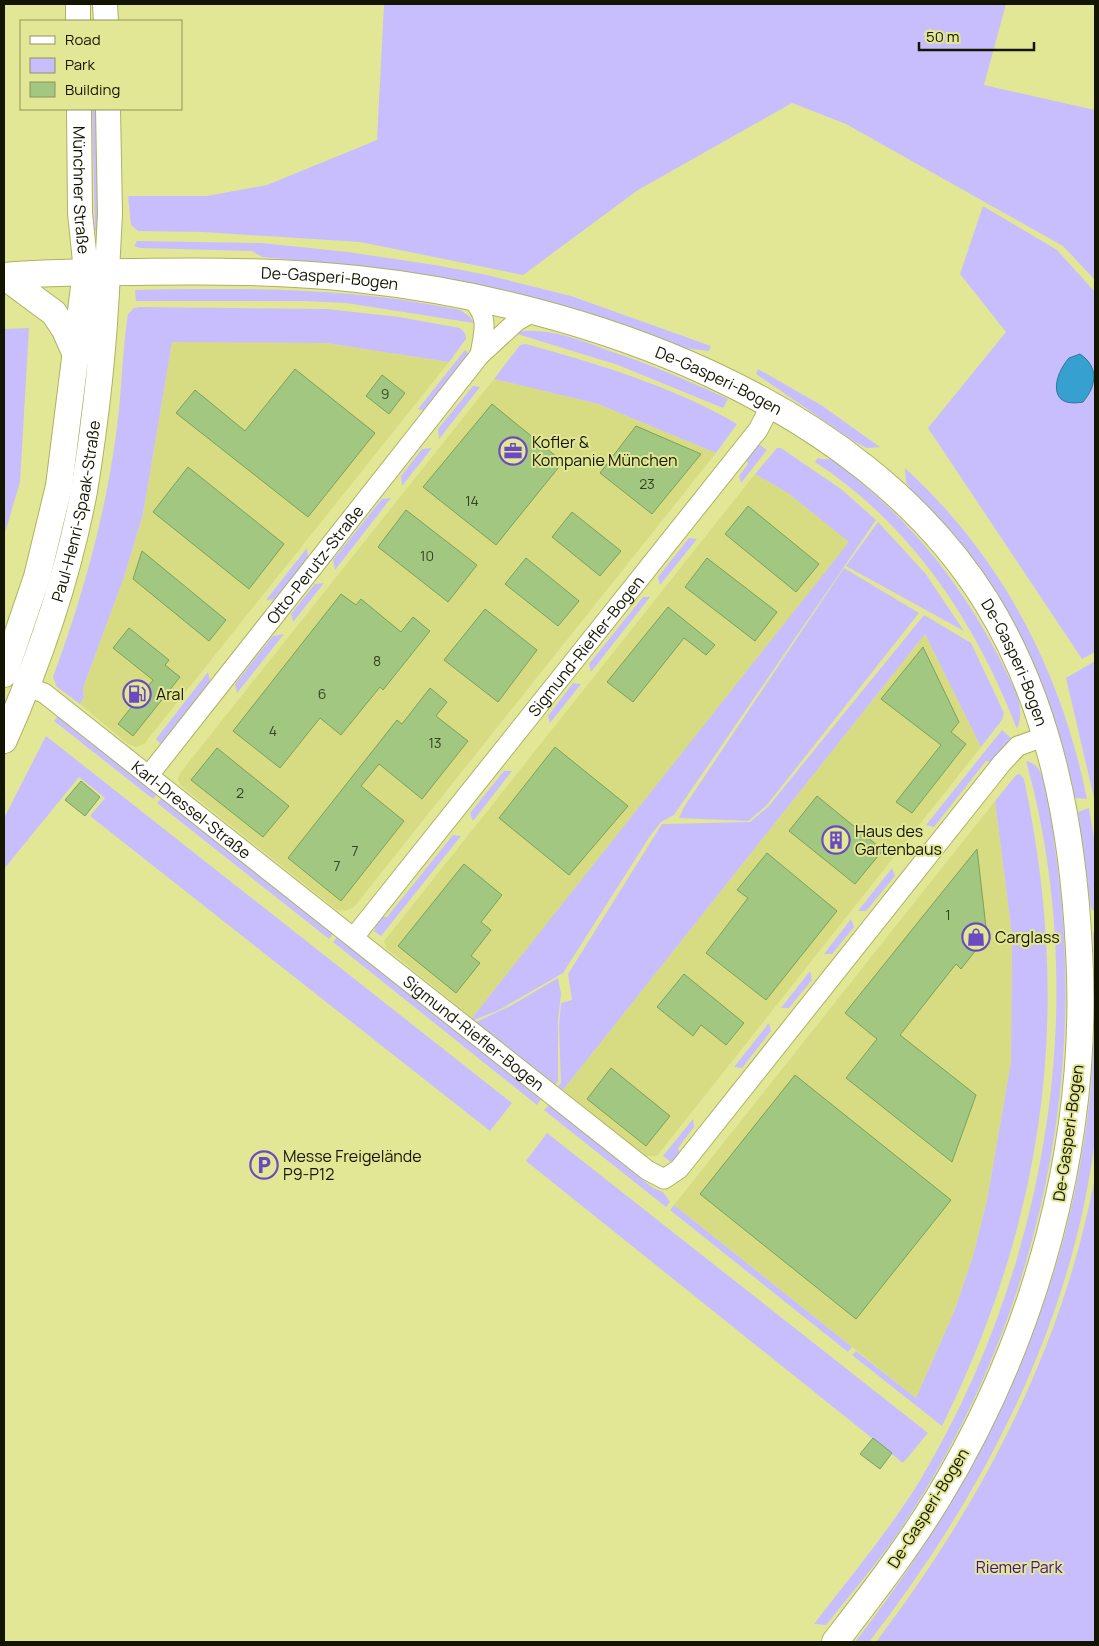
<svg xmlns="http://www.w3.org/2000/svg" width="1099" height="1646" font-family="Manrope,sans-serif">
	<rect width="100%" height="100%" fill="#e2e796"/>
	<!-- built -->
	<g fill="#d7dc82">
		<path d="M172 341 326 343 449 362 144 744 136 747 128 744 80 704 84 697 83 688 124 577 143 514Z"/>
		<path d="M494 379 598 404 716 453 354 907 345 911 337 910 180 785 178 779 180 773Z"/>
		<path d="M755 474 788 493 850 542 472 1018 386 948 384 941Z"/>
		<path d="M925 634 981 747 657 1156H645L563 1090Z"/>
		<path d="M995 801 1012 935 1011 1062 987 1200 973 1256 954 1312 916 1398 674 1205Z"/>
	</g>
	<!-- green -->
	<g fill="#c8befd">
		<path d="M384 4H1006L984 85 1095 110V280L1063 246 846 124 792 103 638 190 523 275 360 242 203 232 138 231 131 225 128 196H207L267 185 377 140Z"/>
		<path d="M92 109H98L102 231H95Z"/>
		<path d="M983 206 1057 250 1095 292V652L1082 659 928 428 1006 332 960 274Z"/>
		<path d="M137 241 261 243 348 252 435 265 487 275 571 296 711 346 709 351 683 348 597 316 485 286 388 269 262 257 252 251 140 248 134 246Z"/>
		<path d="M135 290C246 288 351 287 460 310L469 316 474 323 346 303 305 301H136Z"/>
		<path d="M140 307 327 309 399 317 460 328 465 333 466 339 449 362 326 343 172 342 143 514 124 577 83 688 84 697 80 704 57 687 53 677C83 596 106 513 117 427 122 390 122 351 128 314L134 308Z"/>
		<path d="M29 328 20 482 4 536V329Z"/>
		<path d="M523 331C551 329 578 339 604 349 647 363 687 380 728 399L723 408 618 365 514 333Z"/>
		<path d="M526 344C597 364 673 386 737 424L716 453 598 404 494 379 520 345Z"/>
		<path d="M465 350 469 354 425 411 418 409Z"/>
		<path d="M758 369 821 405 880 447 867 448 855 442 756 374Z"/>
		<path d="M473 386 480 387 439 439 438 429Z"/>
		<path d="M757 443 767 450 741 483 739 476 748 464 746 456Z"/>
		<path d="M432 448 402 486 401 476 422 449Z"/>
		<path d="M777 448H781L841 489 876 520 674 815 661 822 650 836 563 973 499 1010 474 1020 472 1018 849 542 788 493 755 474Z"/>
		<path d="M818 458C823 460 828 458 833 460 844 466 855 478 865 486 923 535 969 597 1003 665 1012 685 1027 707 1017 729 976 623 912 525 815 462Z"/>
		<path d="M905 468C1002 557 1061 670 1087 799L1075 798C1052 680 996 574 911 490L906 482Z"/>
		<path d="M391 498 335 570 333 560 382 499Z"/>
		<path d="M878 522 925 573 964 631 846 566Z"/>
		<path d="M689 538 697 539 660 585 658 577Z"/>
		<path d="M307 548 308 558 276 599 266 600Z"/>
		<path d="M844 568 919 613 766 806 748 821 679 818 684 807Z"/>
		<path d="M324 583 293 622 291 614 315 584Z"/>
		<path d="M643 597H650L591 672 589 664Z"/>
		<path d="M924 615 971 643 1004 713 1002 720 981 747 925 634 563 1090 558 1086 561 1083 559 1026 561 1003 572 1000 568 974 662 824 750 822 768 807Z"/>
		<path d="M284 634 237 693 235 684 273 636Z"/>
		<path d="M1095 661V798H1094L1066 678Z"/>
		<path d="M208 672 210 681 161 744 156 739Z"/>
		<path d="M573 683 581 684 550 723 548 716Z"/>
		<path d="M58 716 157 794 153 799 54 721Z"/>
		<path d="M1002 730 1011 738 992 762 986 761 934 827 926 825Z"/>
		<path d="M46 736 512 1103 490 1131 90 816 105 798 79 777 4 869V818Z"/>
		<path d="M1026 761C1033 763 1038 766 1040 772 1050 793 1053 832 1056 855 1089 1088 1035 1324 906 1521 882 1558 853 1591 826 1625L814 1624C850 1577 888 1532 919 1482 1046 1271 1093 1001 1026 761Z"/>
		<path d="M504 771H512L473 821 470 813Z"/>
		<path d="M1020 774 1024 779C1073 1010 1046 1215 942 1426L852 1355 856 1351 916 1398 954 1312 973 1256 987 1200 1011 1062 1012 935 995 801 1016 775Z"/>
		<path d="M162 798 333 934 329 939 157 803Z"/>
		<path d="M1089 808 1095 844V911L1091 909 1078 812Z"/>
		<path d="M453 835 461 836 381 936 374 931 379 917H387Z"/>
		<path d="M892 868 895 876 866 911H858Z"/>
		<path d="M851 919 854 927 832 954H824Z"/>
		<path d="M1095 931C1095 979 1095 1026 1095 1074 1095 1095 1098 1118 1095 1139 1072 1325 982 1496 869 1642H855C980 1481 1069 1300 1090 1095 1095 1041 1095 987 1093 933Z"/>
		<path d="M337 937 541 1099 537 1105 333 942Z"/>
		<path d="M810 971 812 980 789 1008H781Z"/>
		<path d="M558 978 561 994 558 1021V1082L555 1084 476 1022 512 1005Z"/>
		<path d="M769 1023 771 1031 742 1068 734 1067Z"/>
		<path d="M549 1105 653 1188 663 1192 670 1202 666 1207 544 1110Z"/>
		<path d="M693 1119 694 1127 678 1148 680 1155 671 1162 663 1156Z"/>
		<path d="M547 1133 928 1433 903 1463 526 1161Z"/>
		<path d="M1095 1177V1642H876C982 1502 1062 1350 1095 1177Z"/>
		<path d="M674 1205 852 1347 848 1352 670 1210Z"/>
	</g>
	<!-- water -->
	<path fill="#36a1d0" stroke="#2c7792" d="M1080 354C1099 367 1097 385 1083 402 1047 409 1053 376 1069 358Z"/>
	<!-- building -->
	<g fill="#a1c781" stroke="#7ca15c">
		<path d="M295 369 375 433 308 517 176 413 195 390 245 431Z"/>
		<path d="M382 375 405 393 389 414 366 396Z"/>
		<path d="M492 404 563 462 496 545 423 487Z"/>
		<path d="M636 426 701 454 652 514 600 473Z"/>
		<path d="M188 467 284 544 249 589 153 512Z"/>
		<path d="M748 506 819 564 796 592 725 534Z"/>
		<path d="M406 510 477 565 448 602 378 547Z"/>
		<path d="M572 512 621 551 600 576 552 537Z"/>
		<path d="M142 551 226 620 209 641 133 579Z"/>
		<path d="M526 558 579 601 558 626 505 584Z"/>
		<path d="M707 558 777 612 755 641 685 587Z"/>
		<path d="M341 594 356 605 361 599 401 632 413 617 430 631 383 690 380 687 341 735 320 718 280 768 233 731Z"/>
		<path d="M668 607 715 645 706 655 684 638 633 702 607 682Z"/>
		<path d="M485 609 537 650 498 702 444 660Z"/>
		<path d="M129 628 169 660 165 665 180 677 133 736 118 724 153 680 113 648Z"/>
		<path d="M923 647 959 722 951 732 966 744 912 813 896 802 941 745 881 699Z"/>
		<path d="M430 688 447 702 436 716 468 741 422 799 379 764 361 786 404 821 341 901 288 858 397 720 402 724Z"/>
		<path d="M555 747 628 806 569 875 499 818Z"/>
		<path d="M217 748 289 806 263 837 191 780Z"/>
		<path d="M81 781 100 797 85 816 65 800Z"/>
		<path d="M817 796 883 850 855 884 789 831Z"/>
		<path d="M977 849 987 936 961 969 956 964 900 1035 976 1095 952 1162 846 1078 877 1039 845 1013Z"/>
		<path d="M767 853 837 911 766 1000 706 953 748 898 737 890Z"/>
		<path d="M464 864 502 895 481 922 491 930 471 956 480 963 456 993 398 946Z"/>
		<path d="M684 974 744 1023 726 1045 701 1025 693 1036 657 1007Z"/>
		<path d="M611 1068 670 1116 646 1146 587 1099Z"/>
		<path d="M795 1075 951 1200 856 1319 700 1194Z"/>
		<path d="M873 1438 892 1453 880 1469 860 1454Z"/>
	</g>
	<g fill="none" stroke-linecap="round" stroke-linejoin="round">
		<!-- minor casing -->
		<g stroke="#adb262" stroke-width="21">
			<g id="minor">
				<path d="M471 298C490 318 484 330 480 355"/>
				<path id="s1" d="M27 687 44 693 647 1170 664 1179 679 1169 1002 763 1018 746 1046 736"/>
				<path id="s2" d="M149 775 480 355 517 321 533 312"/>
				<path id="s3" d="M354 937 758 430 771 405"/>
			</g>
		</g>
		<!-- tertiary casing -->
		<g stroke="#adb262" stroke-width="26">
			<g id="tertiary">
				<path d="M78 4V21"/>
				<path d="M105 4 106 21"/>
				<path id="s4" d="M79 109 80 213 86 271"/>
				<path d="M107 271 110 214 108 109"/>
			</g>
		</g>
		<!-- secondary casing -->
		<g stroke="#adb262" stroke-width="28">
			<g id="secondary">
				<path id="s5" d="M4 276C48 272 92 272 136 272 210 271 284 271 357 279 583 303 860 399 986 601 1051 706 1073 829 1079 950 1090 1141 1037 1335 938 1498 907 1549 871 1595 835 1642"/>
				<path d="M4 276 54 313 65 330 77 357"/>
				<path d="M4 674 37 577 59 486 86 271"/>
				<path id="s6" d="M4 740C39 661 68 576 84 491 96 418 104 344 107 271"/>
			</g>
		</g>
		<!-- minor -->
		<use href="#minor" stroke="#fff" stroke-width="19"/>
		<!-- tertiary -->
		<use href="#tertiary" stroke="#fff" stroke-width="24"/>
		<!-- secondary -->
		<use href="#secondary" stroke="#fff" stroke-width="26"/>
	</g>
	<!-- icons -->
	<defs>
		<g id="office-ring" transform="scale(1.4375)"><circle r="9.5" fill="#e2e796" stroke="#6a49c1" stroke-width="1.5"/><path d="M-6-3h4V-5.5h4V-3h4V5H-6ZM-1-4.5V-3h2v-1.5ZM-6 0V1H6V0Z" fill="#6a49c1"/></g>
		<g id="fuel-ring" transform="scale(1.4375)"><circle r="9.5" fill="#e2e796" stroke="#6a49c1" stroke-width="1.5"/><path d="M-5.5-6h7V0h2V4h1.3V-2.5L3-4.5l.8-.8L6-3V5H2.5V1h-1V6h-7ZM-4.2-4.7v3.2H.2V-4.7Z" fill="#6a49c1"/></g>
		<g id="building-ring" transform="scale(1.4375)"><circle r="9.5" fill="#e2e796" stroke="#6a49c1" stroke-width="1.5"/><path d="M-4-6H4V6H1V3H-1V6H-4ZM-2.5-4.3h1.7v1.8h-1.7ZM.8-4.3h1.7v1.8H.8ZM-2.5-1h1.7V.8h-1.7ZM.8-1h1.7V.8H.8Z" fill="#6a49c1"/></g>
		<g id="shop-ring" transform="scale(1.4375)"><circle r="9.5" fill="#e2e796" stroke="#6a49c1" stroke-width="1.5"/><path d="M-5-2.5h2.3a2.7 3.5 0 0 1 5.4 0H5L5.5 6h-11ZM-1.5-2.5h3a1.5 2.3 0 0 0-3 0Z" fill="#6a49c1"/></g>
		<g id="parking-ring" transform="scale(1.4375)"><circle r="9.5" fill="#e2e796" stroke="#6a49c1" stroke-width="1.5"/><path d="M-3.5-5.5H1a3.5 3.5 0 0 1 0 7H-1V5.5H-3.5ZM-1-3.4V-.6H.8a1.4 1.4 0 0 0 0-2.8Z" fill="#6a49c1"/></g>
	</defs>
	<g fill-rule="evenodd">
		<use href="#office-ring" x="513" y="451"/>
		<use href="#fuel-ring" x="137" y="694"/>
		<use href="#building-ring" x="836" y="840"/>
		<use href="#shop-ring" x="976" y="937"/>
		<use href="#parking-ring" x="264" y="1165"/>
	</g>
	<g text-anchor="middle" stroke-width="4" stroke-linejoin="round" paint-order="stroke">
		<!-- number labels -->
		<g font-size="14" fill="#374220">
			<text x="385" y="399">9</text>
			<text x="647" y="489">23</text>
			<text x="472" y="506">14</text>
			<text x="427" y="561">10</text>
			<text x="377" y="666">8</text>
			<text x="322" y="699">6</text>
			<text x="273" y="736">4</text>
			<text x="435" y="748">13</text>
			<text x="240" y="798">2</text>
			<text x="355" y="856">7</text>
			<text x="337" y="871">7</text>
			<text x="948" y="920">1</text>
		</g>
		<!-- street labels -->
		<g font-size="16" fill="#141500" stroke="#e2e796">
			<text dy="6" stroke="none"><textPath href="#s4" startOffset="81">Münchner Straße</textPath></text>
			<text dy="6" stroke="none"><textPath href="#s5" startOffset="326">De-Gasperi-Bogen</textPath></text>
			<text dy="6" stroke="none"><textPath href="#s5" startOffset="731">De-Gasperi-Bogen</textPath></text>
			<text dy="6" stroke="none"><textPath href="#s6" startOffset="241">Paul-Henri-Spaak-Straße</textPath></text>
			<text dy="6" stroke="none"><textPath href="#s2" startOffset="268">Otto-Perutz-Straße</textPath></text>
			<text dy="6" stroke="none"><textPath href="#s3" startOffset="372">Sigmund-Riefler-Bogen</textPath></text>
			<text dy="6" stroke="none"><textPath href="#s5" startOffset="1151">De-Gasperi-Bogen</textPath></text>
			<text dy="6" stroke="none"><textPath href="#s1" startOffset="206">Karl-Dressel-Straße</textPath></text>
			<text dy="6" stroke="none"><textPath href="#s1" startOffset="566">Sigmund-Riefler-Bogen</textPath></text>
			<text transform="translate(1068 1133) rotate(-82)" y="6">De-Gasperi-Bogen</text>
			<text transform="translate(928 1508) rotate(-58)" y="6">De-Gasperi-Bogen</text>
		</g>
		<!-- poi labels -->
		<g font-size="16" fill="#141500" stroke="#e2e796" text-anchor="start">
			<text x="532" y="448">Kofler &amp;<tspan x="532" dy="18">Kompanie München</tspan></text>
			<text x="156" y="700">Aral</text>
			<text x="855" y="837">Haus des<tspan x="855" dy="18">Gartenbaus</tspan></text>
			<text x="995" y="943">Carglass</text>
			<text x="283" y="1162">Messe Freigelände<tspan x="283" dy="18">P9-P12</tspan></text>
		</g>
		<!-- park labels -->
		<g font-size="16" fill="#40128a" stroke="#e2e796">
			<text x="1019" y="1573">Riemer Park</text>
		</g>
	</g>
	<!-- border -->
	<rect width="1099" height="1646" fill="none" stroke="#141500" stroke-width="10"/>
	<!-- legend -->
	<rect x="20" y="20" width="162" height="90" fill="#e2e796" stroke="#90935a"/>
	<rect x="30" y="36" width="25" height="8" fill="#ffffff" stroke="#90935a"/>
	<text x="65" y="45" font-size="15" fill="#141500">Road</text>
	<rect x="30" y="58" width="25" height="15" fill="#c8befd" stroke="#90935a"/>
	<text x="65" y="70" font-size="15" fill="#141500">Park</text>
	<rect x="30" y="82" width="25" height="15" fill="#a1c781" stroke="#90935a"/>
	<text x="65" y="95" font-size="15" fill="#141500">Building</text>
	<!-- scale -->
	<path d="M919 42v8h115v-8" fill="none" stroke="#141500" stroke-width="2.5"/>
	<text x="926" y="42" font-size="15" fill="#141500" stroke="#e2e796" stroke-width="4" paint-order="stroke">50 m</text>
</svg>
